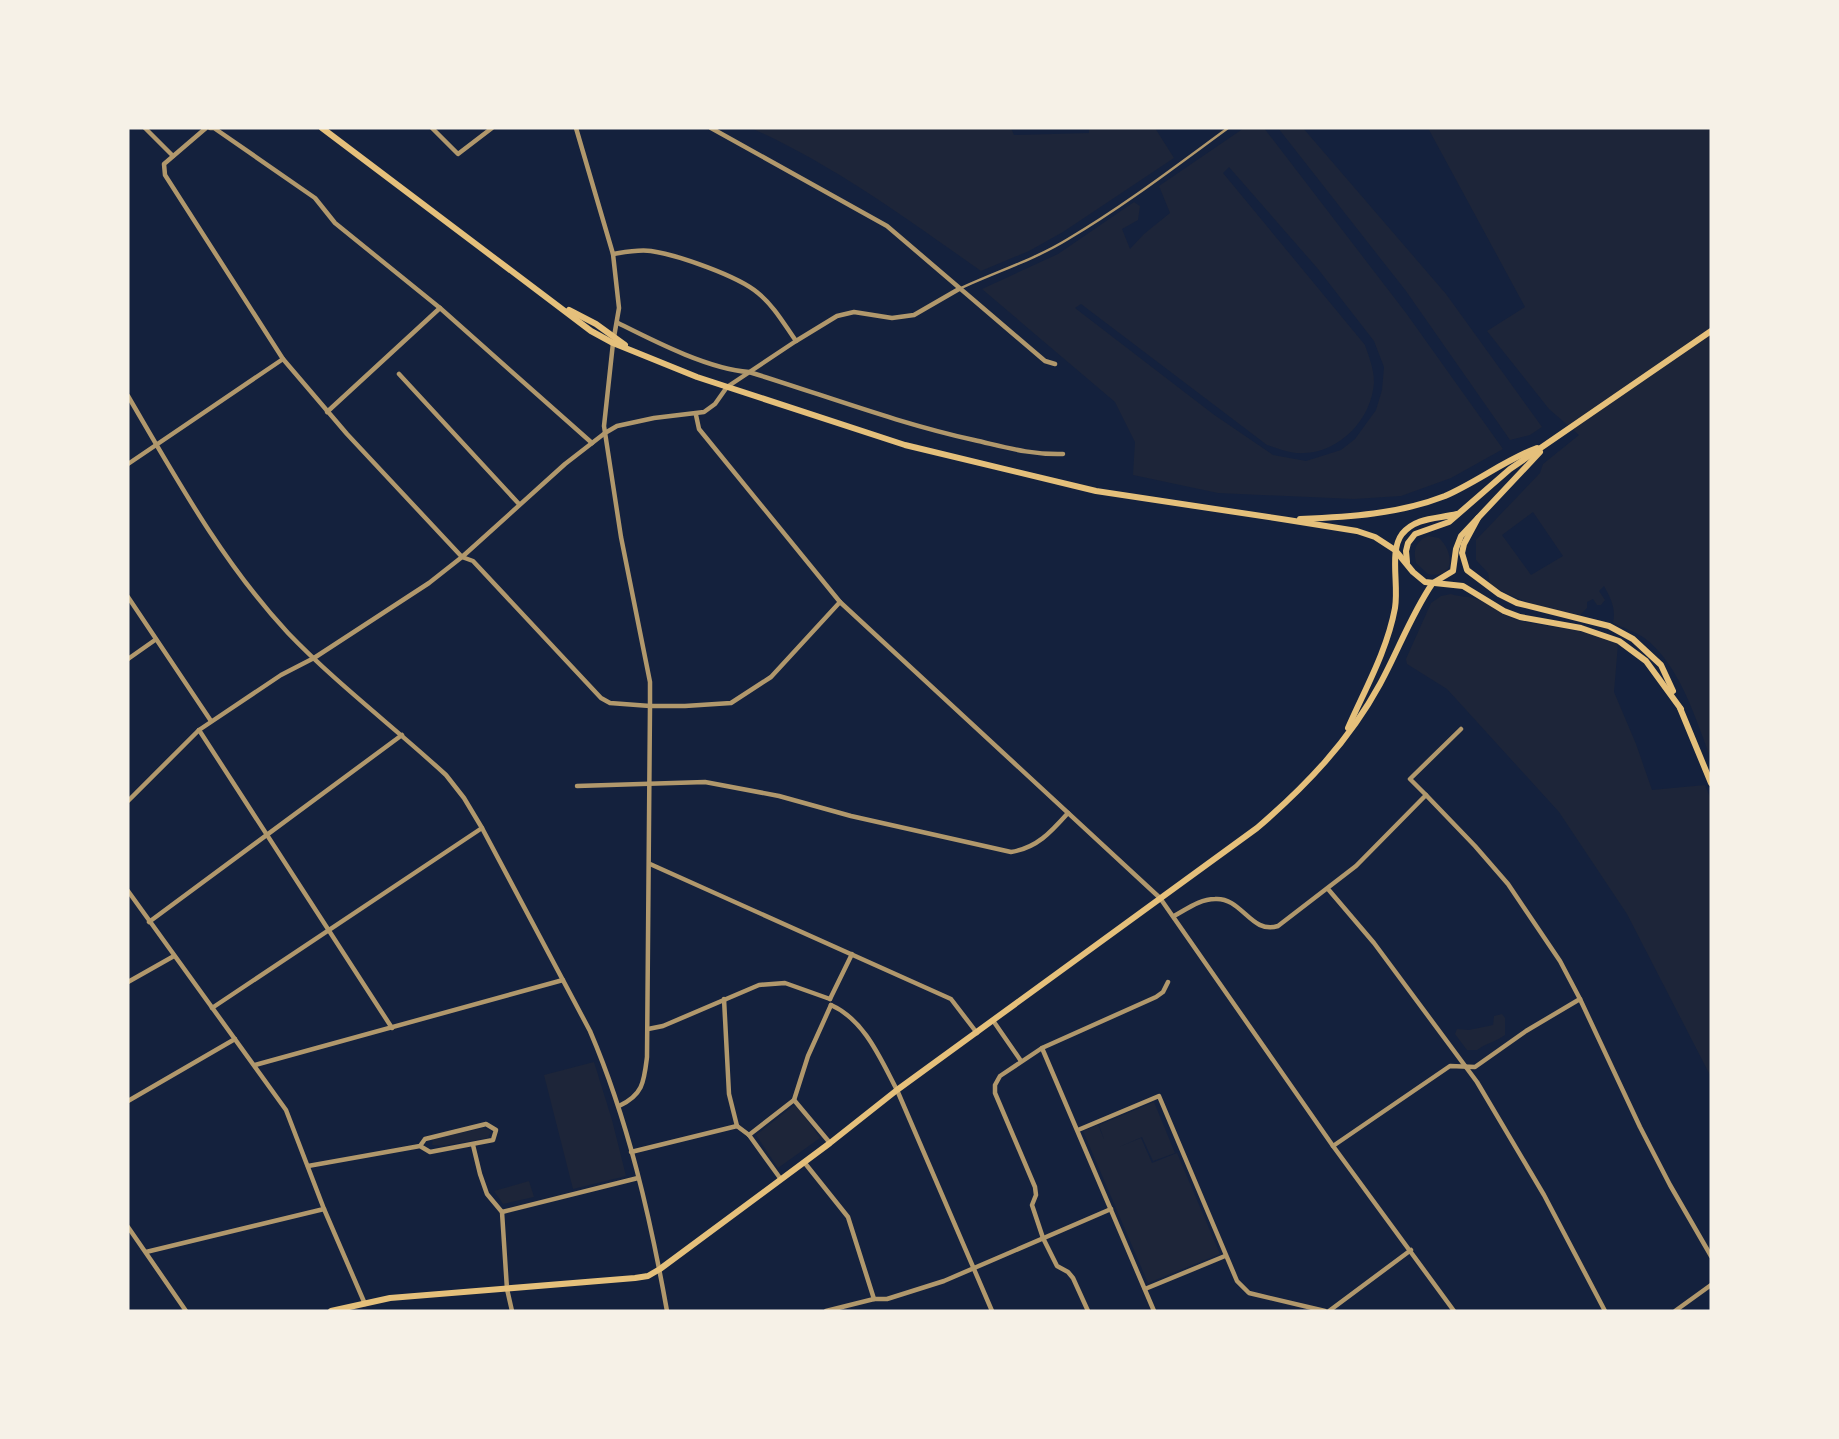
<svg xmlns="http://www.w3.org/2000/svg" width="1839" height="1439" font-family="'IBM Plex Serif',serif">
	<rect width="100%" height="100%" fill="#14213d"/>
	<!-- green -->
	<g fill="#1d2539" fill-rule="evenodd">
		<path d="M751 128H1011L1014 135 1089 133V128H1155L1174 158 1063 232 1029 251 981 271C907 219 834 165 751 128Z"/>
		<path d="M1244 128H1264L1406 313 1503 449 1451 478 1401 496 1354 499 1218 493 1133 475 1135 442 1115 402 982 289 1058 254 1134 202 1140 206 1138 220 1122 229 1130 249 1144 234 1170 213 1159 186ZM1229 167 1318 269 1374 341 1384 367 1382 390 1376 410 1355 439 1341 450 1306 461 1273 455 1213 414 1075 308 1081 304 1267 445C1279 449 1291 454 1304 453 1341 452 1372 418 1374 382 1374 369 1369 357 1365 345L1223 173Z"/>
		<path d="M1278 128H1303L1446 294 1542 427 1530 435 1510 440 1406 291Z"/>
		<path d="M1428 128H1711V759C1695 718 1680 664 1643 637 1634 631 1623 628 1613 623 1616 608 1611 599 1604 586L1599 591 1605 600 1601 605H1597L1593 599 1587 602V608L1580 615C1548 610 1519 601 1490 585L1488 573 1476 560V540L1540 473 1543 464 1579 435 1549 409 1487 331 1525 307ZM1533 512 1563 556 1531 575 1502 535Z"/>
		<path d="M1428 536 1439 538C1454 552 1456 580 1428 574L1416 563C1413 550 1415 542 1428 536Z"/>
		<path d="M1451 594C1459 597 1466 596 1473 598 1487 601 1501 615 1517 620 1551 629 1587 627 1618 644L1614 692 1636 744 1652 790 1705 785 1711 800V1077L1627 914 1559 812 1447 689 1407 664 1406 659 1431 603 1441 596Z"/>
		<path d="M1502 1014 1505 1018V1035C1496 1042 1486 1043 1477 1050H1467L1455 1034 1457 1029 1469 1030 1493 1025 1494 1016Z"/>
		<path d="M594 1062 612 1120 626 1176 573 1189 544 1075Z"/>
		<path d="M1154 1102 1175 1153 1153 1161 1142 1137 1119 1147 1141 1138 1152 1163 1177 1153 1220 1254 1148 1283 1083 1131 1098 1125 1104 1139 1099 1125Z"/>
		<path d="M793 1106H797L820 1138 778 1168 756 1135Z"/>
		<path d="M484 1128 491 1131 488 1138 441 1146 432 1145 433 1138Z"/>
		<path d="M529 1181 534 1197 503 1204 494 1191Z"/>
	</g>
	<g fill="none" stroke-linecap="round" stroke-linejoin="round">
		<!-- service -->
		<path stroke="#b1986c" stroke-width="2.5" d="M959 289C995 272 1034 260 1068 239 1124 206 1176 166 1228 128"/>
		<!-- minor -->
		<g stroke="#b1986c" stroke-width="4.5">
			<path d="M145 128 173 156"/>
			<path d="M206 128 164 164 165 175 283 359 347 434 462 557 473 561 601 698 610 703 650 706H685L731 703 771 677 840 602"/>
			<path d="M210 128H214L315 198 335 223 440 308 592 443"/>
			<path d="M432 128 458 154 492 128"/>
			<path d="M576 128 613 254 619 308 614 337"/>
			<path d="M711 128 887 226 1045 361 1055 364"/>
			<path d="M613 254C625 252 639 249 651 251 678 255 738 276 758 293 774 306 784 324 796 341"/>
			<path d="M618 323C654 341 708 369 749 372 824 395 897 423 974 440 1005 447 1030 455 1063 454"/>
			<path d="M613 343 604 426 621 537 650 682V706L647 1057C644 1082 643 1095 619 1106"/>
			<path d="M399 374 519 504"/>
			<path d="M128 396C176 478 222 562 288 633 337 684 394 727 446 775L464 798 482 828 590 1031C628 1120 650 1216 667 1311"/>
			<path d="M327 412 440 308"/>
			<path d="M696 415 699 429 840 602 1160 898 1333 1146 1454 1311"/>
			<path d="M128 464 283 359"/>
			<path d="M128 597 211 721"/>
			<path d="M128 659 155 640"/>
			<path d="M199 730 392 1028"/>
			<path d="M577 786 705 782 779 796 851 816 1011 852C1037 848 1051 832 1068 813"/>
			<path d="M1426 795 1475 846 1508 884 1560 961 1580 999 1640 1127 1670 1185 1711 1256"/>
			<path d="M128 801 199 730 281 675 314 658 429 583 462 557 565 464 605 433 617 426 654 418 704 412 715 404 727 387 796 341 837 316 854 312 892 318 914 315 959 289"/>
			<path d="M650 864 951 999 977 1033"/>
			<path d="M1328 889 1374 943 1477 1082 1544 1195 1605 1311"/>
			<path d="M128 891 286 1110 324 1209 365 1304"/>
			<path d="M1174 916C1187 909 1200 899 1215 899 1242 897 1251 935 1278 926L1356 866 1426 795 1410 779 1461 729"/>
			<path d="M149 922 402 735"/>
			<path d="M128 982 174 956"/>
			<path d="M724 999 729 1094 737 1126"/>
			<path d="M830 999 852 954"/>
			<path d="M831 1005C865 1020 881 1060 897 1090L992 1311"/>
			<path d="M212 1008 482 828"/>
			<path d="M994 1022 1021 1061"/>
			<path d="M648 1029 663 1026 759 985 785 983 830 999"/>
			<path d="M1042 1048 1154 1311"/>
			<path d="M255 1065 563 980"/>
			<path d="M794 1100 808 1056 831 1005"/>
			<path d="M128 1101 235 1039"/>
			<path d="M737 1126 749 1135 780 1178"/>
			<path d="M1078 1130 1159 1096 1237 1281 1249 1293 1325 1311"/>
			<path d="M749 1135 794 1100 830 1143"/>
			<path d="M473 1145 480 1174 487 1194 502 1212 507 1289 512 1311"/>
			<path d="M1333 1146 1450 1066 1475 1067 1526 1031 1580 999"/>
			<path d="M631 1152 737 1126"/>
			<path d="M804 1162 848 1217 874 1299"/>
			<path d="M308 1166 420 1146 430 1152 493 1140 496 1130 486 1124 425 1139 420 1146"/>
			<path d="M502 1212 638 1178"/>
			<path d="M128 1227 186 1311"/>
			<path d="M146 1252 324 1209"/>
			<path d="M1145 1289 1225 1256"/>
			<path d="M826 1311 874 1299H887L944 1281 1111 1209"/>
			<path d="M1088 1311 1073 1278 1068 1272 1057 1266 1043 1238 1032 1205 1036 1195 1035 1187 995 1093V1085L1000 1076 1042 1048 1156 997 1163 992 1168 982"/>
			<path d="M1329 1311 1411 1250"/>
			<path d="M1675 1311 1711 1285"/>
		</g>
		<!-- secondary -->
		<g stroke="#e5c07b" stroke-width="6">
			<path d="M322 128 591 331 613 343 697 377 905 445 1096 491 1288 520 1357 531 1375 537 1395 550 1413 572 1425 582 1463 586 1504 611 1520 617 1581 628 1619 641 1646 661 1681 709"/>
			<path d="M569 310 596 324 625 345"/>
			<path d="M1478 518 1464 544 1462 553 1467 570 1499 594 1517 603 1609 626 1633 639 1661 665 1673 691"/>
			<path d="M1300 519C1349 517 1399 514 1445 496 1477 482 1505 460 1537 448"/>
			<path d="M1407 562 1406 551 1408 543 1415 534 1449 522 1510 469 1711 331"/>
			<path d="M1433 583 1453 571 1456 549 1461 536 1540 452"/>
			<path d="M1680 708 1711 783"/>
			<path d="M1348 728C1365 689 1387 651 1395 608 1399 585 1389 551 1402 534 1416 517 1437 519 1457 514"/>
			<path d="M331 1311 390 1298 635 1278 648 1276 660 1269 830 1143 897 1090 1257 828C1306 786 1349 741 1380 684 1398 651 1411 615 1432 584"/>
		</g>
	</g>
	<!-- border -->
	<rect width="1839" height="1439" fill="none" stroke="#f6f1e7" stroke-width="259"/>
</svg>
